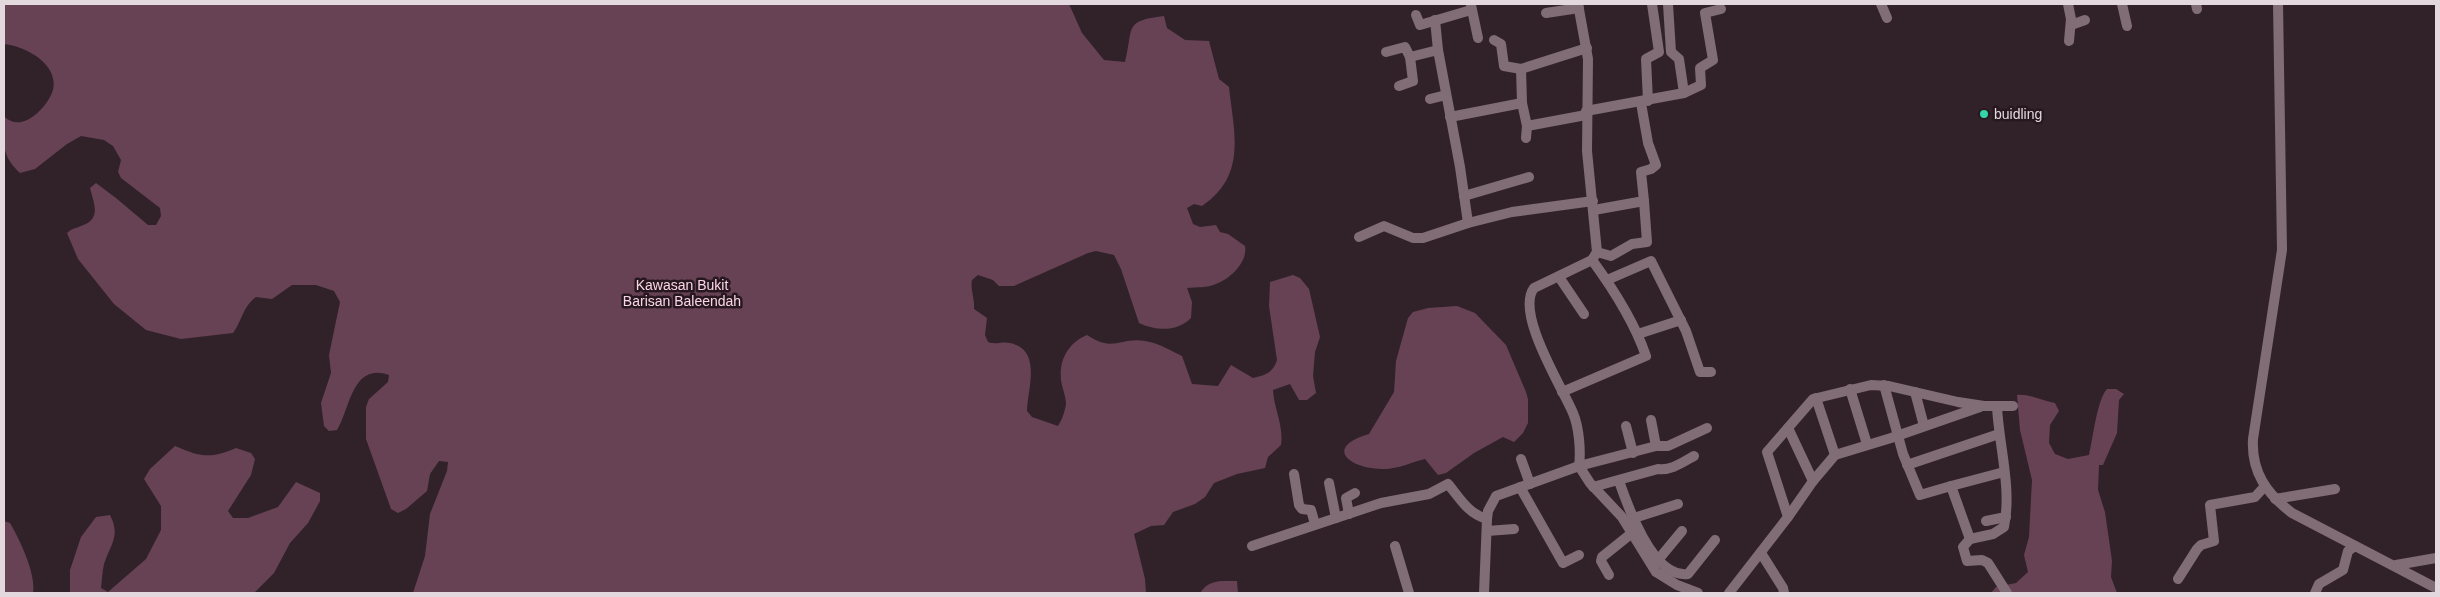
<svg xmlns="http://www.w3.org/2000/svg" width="2440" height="597" font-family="Arial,sans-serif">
	<rect width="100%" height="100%" fill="#312229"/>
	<!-- green -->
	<g fill="#674254">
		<path d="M4 4H1069L1082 33 1104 60 1125 62C1134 27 1123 21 1164 16L1167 28 1185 40 1209 41 1219 79 1229 87C1234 134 1247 175 1202 206L1194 204 1187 208 1193 224 1200 227 1216 225 1220 232 1228 234 1245 246C1248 262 1230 279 1216 284 1207 288 1196 287 1187 288L1192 302 1191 318C1177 332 1156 331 1139 323L1121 269 1114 255 1096 251 1088 253 1014 286H999L993 280 978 275 972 280C970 290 975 299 974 309L987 318 985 335 988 342C996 345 1002 341 1010 343 1043 350 1027 391 1027 411L1032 417 1058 426C1062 420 1065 411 1066 404 1066 396 1062 388 1061 380 1059 360 1068 343 1087 335 1114 353 1120 337 1145 341 1158 343 1170 350 1182 356L1192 384 1218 386 1231 365 1253 378C1265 375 1273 373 1277 360L1269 306 1270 282 1293 275 1300 278 1309 289 1320 337 1315 352 1313 376 1316 393 1307 400H1299L1290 384 1273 390C1274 409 1284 426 1281 445L1268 457 1265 468 1237 474 1214 483 1205 497 1195 504 1173 512 1164 525 1151 526 1134 534 1145 579 1146 593H413L425 556 430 514 447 471 448 462 439 461 430 474 427 491 406 509 398 513 391 509 366 439V407L369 399 388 382 389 375C352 362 350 409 337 430L329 431 324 426 321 403 331 373 329 355 340 302 334 291 316 285H292L272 299 256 297C243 306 242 321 233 333L181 339 146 330 114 304 78 259 67 233C71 229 76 228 81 226 102 219 94 204 90 188L96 183 116 198 148 225H156L161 216 160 208 121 178 118 172 121 160 113 146 104 140 81 136 67 144 35 169 20 173C0 154 4 143 4 116 21 135 48 107 53 90 59 63 24 46 4 44Z"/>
		<path d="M1457 306 1475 313 1506 345 1526 392 1528 399V423L1523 433 1514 442 1503 437 1474 453 1446 473 1438 475 1425 459C1412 462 1398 469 1384 469 1352 470 1321 448 1369 434L1394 392 1396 361 1408 318 1413 312 1428 308Z"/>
		<path d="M2107 389H2116L2124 394 2119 400 2117 433 2103 465H2099L2098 490 2105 512 2112 561 2111 577 2117 593H1991L1996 587 2016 583 2028 572 2024 555 2029 537 2032 480 2020 430 2017 395C2028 393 2042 401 2055 403L2059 411 2050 425 2049 443 2055 454 2068 459 2089 455C2093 438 2097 400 2107 389Z"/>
		<path d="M175 446C200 457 211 459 236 448L251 453 255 459 251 475 228 511 233 518H248L278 507 296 482 320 493V501L308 523 290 543 274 573 254 593H70V570L81 537 96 517 110 515C121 536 110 545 104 564 102 572 102 581 101 588L108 592 146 559 161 530V506L144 479 150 469Z"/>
		<path d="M4 521 10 523C20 540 36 574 33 593H4Z"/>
		<path d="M1237 581 1238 593H1200C1209 579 1221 581 1237 581Z"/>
	</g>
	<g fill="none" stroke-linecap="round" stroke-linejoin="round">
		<!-- street -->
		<g stroke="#806d76" stroke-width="10">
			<path d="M1578 4 1588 59 1587 151 1597 252 1592 260 1534 288C1515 313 1562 387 1573 413 1579 427 1581 451 1579 466L1590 483 1622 517 1656 572 1677 585 1698 593"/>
			<path d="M1668 4 1671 52 1679 59 1684 93"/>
			<path d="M1881 4 1887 18"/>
			<path d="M2068 4 2071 19 2069 41"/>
			<path d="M2122 4 2127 26"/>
			<path d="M2196 4 2197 9"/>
			<path d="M2278 4 2282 250 2253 439C2251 472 2267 494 2292 513L2436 588"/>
			<path d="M1471 5 1478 38"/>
			<path d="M1546 13 1579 8"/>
			<path d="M1416 15 1420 25 1471 10"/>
			<path d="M1435 20 1438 50"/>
			<path d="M2071 25 2085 20"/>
			<path d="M1494 40 1501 44 1504 66 1521 69"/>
			<path d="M1386 52 1405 47 1410 57"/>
			<path d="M1399 86 1413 81 1410 57 1438 50 1460 167 1468 223"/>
			<path d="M1430 99 1446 95"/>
			<path d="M1648 101 1646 59 1659 52 1652 4"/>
			<path d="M1522 103 1521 69 1587 48"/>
			<path d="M1641 103 1648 143 1656 165 1651 169 1641 172 1644 201"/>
			<path d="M1586 111 1684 93 1701 85 1700 68 1713 60 1705 13 1721 9"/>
			<path d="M1450 117 1522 103 1527 126 1526 138"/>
			<path d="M1527 126 1586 115"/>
			<path d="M1464 196 1529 177"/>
			<path d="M1594 210 1644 201 1647 242 1632 244 1611 256 1597 252"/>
			<path d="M1359 237 1384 226 1413 238H1423L1468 223 1512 212 1593 201"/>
			<path d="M1559 277 1584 314"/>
			<path d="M1607 280 1651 261 1686 331 1700 372H1711"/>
			<path d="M1638 334 1681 320"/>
			<path d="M1884 385 1903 454 1920 495 1951 486 1970 539 1993 534 2004 527C2012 488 1999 446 1997 407"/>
			<path d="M1850 389 1867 444"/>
			<path d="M1562 392 1646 356C1634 321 1614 290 1592 260"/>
			<path d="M1915 392 1924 426"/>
			<path d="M1816 398 1835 455"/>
			<path d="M1651 420 1656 446"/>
			<path d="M1626 426 1633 453"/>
			<path d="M1788 428 1813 481"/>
			<path d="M1521 459 1530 484"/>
			<path d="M1907 465 1999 434"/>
			<path d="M1294 474 1299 505 1302 509 1311 510 1315 524"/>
			<path d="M1619 481C1628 507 1653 579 1688 574L1715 540"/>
			<path d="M1329 483 1336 518"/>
			<path d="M1951 486 2004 472"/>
			<path d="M1520 487 1563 563 1579 555"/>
			<path d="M1593 487 1658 469C1671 471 1683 462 1694 456"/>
			<path d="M2275 499 2335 489"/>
			<path d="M1349 514 1346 498 1355 493"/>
			<path d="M1788 517 1813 481 1835 455 1891 438 1980 407"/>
			<path d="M1634 518 1678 504"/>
			<path d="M1986 521 2006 517"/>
			<path d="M1487 531 1514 529"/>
			<path d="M1970 539 1963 547 1967 561 1982 560 1988 563 2007 593"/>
			<path d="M1252 546 1381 503 1429 494 1448 484C1459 497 1468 514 1487 519"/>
			<path d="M1395 546 1409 593"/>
			<path d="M1761 553 1783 588 1784 593"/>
			<path d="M1658 560 1682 531"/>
			<path d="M2396 565 2436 558"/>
			<path d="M1609 575 1601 561 1602 557 1632 533"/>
			<path d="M2178 579 2197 549 2201 545 2214 541 2210 505 2255 497 2265 486"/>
			<path d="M1484 593 1487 519 1488 511 1496 496 1579 466 1656 446H1668L1707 428"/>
			<path d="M1729 593 1788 517 1767 452 1813 399 1871 385 1889 386 1958 402 1984 406H2013"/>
			<path d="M2315 593 2319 584 2343 570 2348 551 2355 546"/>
		</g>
	</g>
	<!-- markers -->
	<circle fill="#34d4a8" stroke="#271820" stroke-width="2" cx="1984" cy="114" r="5"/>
	<g text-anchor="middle" stroke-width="5" stroke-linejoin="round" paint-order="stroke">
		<!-- poi labels -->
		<g font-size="14" fill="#e3d8dd" stroke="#271820" text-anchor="start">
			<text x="1994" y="119">buidling</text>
		</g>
		<!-- park labels -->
		<g font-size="14" fill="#fad5e6" stroke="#271820">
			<text x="682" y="290">Kawasan Bukit<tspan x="682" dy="16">Barisan Baleendah</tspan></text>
		</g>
	</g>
	<!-- border -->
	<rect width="2440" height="597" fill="none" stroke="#e3d8dd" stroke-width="10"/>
</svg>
